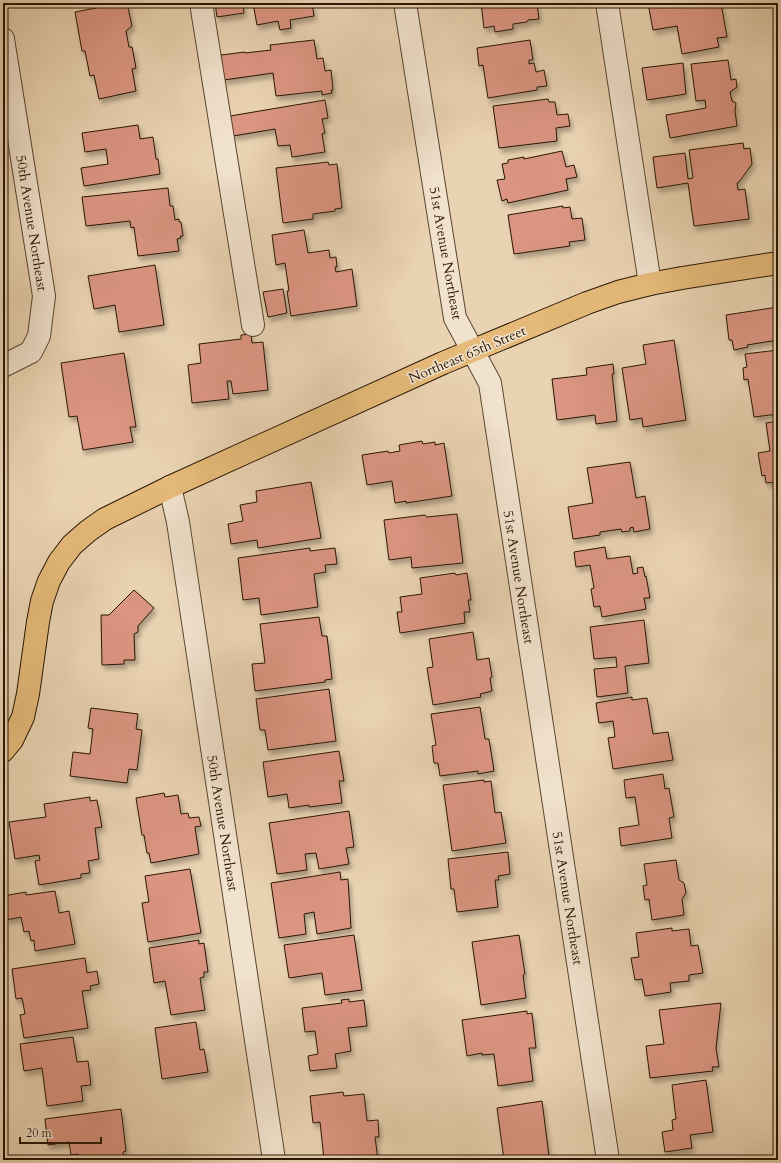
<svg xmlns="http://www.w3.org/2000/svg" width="781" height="1163" font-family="Cardo,serif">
	<defs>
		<filter id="shadow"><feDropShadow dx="2.5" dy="4.5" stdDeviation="2" flood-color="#0004"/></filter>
	</defs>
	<rect width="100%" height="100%" fill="#ead3b2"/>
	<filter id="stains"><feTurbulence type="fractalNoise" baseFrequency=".005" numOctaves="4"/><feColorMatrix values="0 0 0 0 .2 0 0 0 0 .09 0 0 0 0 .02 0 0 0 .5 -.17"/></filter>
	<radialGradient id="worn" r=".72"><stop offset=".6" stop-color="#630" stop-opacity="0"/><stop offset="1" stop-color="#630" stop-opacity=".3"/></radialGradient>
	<!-- building -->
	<g fill="#db9582" stroke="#281604" filter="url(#shadow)">
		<path d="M122 3H127L132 26 126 31 129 47H132L136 68 132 69 136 91 99 99 94 75 90 76 85 51H82L75 12Z"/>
		<path d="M215 3H243L244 13 217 17Z"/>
		<path d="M253 3H312L314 16 290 20 291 28 280 30 278 21 257 25Z"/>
		<path d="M481 3H537L539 19 528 20 527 22 513 24V29L495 32 494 26 484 28Z"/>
		<path d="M648 3H721L727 37 717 38 719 47 682 54 677 26 653 30Z"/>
		<path d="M314 40 317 59 323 58 325 71 331 70 333 90H331L332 93 322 95V91L276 96 273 73 224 80 221 55 245 52V53L271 50 270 45Z"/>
		<path d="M530 40 533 60H529V64L534 63 536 72 544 70 547 86 537 87V90L488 98 483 65 479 66 477 48Z"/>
		<path d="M728 60 731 80 736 79 737 87 730 92 732 101 736 103 735 111 737 126 670 138 666 115 706 108 705 100 696 101 691 64Z"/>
		<path d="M683 63 686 94 647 100 642 68Z"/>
		<path d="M548 99 549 102H555L557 115 568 114 570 126 556 128 557 141 499 148 493 106Z"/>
		<path d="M325 100 328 118 322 119 325 133 322 134 325 152 292 157 290 145 278 146 275 129 233 136 230 116Z"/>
		<path d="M138 125 140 139 153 137 156 159H158L160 174 84 186 81 168 108 164 106 149 85 152 82 133Z"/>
		<path d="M743 143 744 149 750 148 752 164 739 182 737 183 738 190 745 189 749 219 694 226 688 183 657 188 653 157 685 153 688 179 693 178 689 150Z"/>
		<path d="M562 151 566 167 574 165 577 177 566 179 568 190 508 203 507 199 502 201 497 180 505 179 502 164 508 163V160L524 157V159Z"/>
		<path d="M328 162 329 165 337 164 342 208 335 209V211L313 214V219L283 223 276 168Z"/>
		<path d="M168 188 170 206H173L175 220 179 219V222H181L183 236H180L181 238 177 239 179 251 138 256 134 227 131 228 130 221 86 226 82 197Z"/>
		<path d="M563 206V208L570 207 572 219 582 218 585 240 569 242 570 246 514 254 508 215Z"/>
		<path d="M304 230 308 253 329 250 330 258 336 257 337 267H335L336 272 352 269 357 306 291 316 287 291H289L285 263 276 265 272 235Z"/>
		<path d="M155 265 164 325 119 332 115 305 94 309 88 276Z"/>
		<path d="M283 289 287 313 268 317 263 292Z"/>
		<path d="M778 307V340L747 345 748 347 734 350 732 340H729L726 315Z"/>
		<path d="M251 334 252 343 263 342 268 390 233 394 231 381H227L229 399 192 403 188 365 201 363 199 344 241 339V335Z"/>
		<path d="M674 340 686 420 643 427 642 418 630 420 622 368 646 364 643 345Z"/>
		<path d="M778 350V414L754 417 748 379 744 380 743 368 747 367 745 354Z"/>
		<path d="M124 353 136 427H130L133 442 83 450 77 416 69 417 61 363Z"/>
		<path d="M613 364 614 374H612L617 421 596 424 595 415 557 420 552 379 587 375 586 368Z"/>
		<path d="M778 421V488H776L775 482 766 483 765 475 762 476 758 453 770 451 766 423Z"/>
		<path d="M422 441 423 444 435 442V445L444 443 452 496 406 503V501L395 503 392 481 367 485 362 455 388 451 389 453 400 451 399 445Z"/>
		<path d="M630 462 636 498 645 496 650 529 634 532 633 527 630 528V531L622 532 621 529 600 532V535L573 539 568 507 593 503 587 468Z"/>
		<path d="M311 482 321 538 258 548 257 540 231 544 228 524 243 521 240 505 257 502 256 491Z"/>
		<path d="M778 495V521L775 496Z"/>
		<path d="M457 514 463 563 412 568 411 557 389 560 384 520 425 515 427 517Z"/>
		<path d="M605 547 607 559 630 556 633 574 638 573 637 568 643 567 645 577 646 576 650 598H644L646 609 602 617 600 606 594 607 591 589 594 588 590 565 576 567 574 552Z"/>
		<path d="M310 548V551L335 548 337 564 325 565 326 572 314 574 318 607 261 615 259 598 243 600 238 558Z"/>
		<path d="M455 573 456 575 467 573 471 600H468L470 612H464L465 623 400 633 397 612H402L400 597 422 594 420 578Z"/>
		<path d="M134 590 154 608 138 626V632L134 634 135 660H124V664L102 665 101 615H109Z"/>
		<path d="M319 617 322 636H327L332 679 325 680V682L255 691 252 664 265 663 260 624Z"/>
		<path d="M644 620 649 663 625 666 628 693 597 697 594 669 617 667 616 657 594 659 590 627Z"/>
		<path d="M473 632 477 660 489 658 492 677 490 678 492 691 480 694 481 697 433 705 427 668 433 667 429 639Z"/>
		<path d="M329 689 336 741 268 750 265 730H260L256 699Z"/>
		<path d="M632 697V700L647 698 653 734 668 732 673 760 613 769 608 738 615 737 613 721 599 723 596 703Z"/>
		<path d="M480 707 485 739H489L494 771 478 774V771L440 776 438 763H434L432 746 436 745 431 714Z"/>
		<path d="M91 708 138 714 136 729 142 730 137 770 129 769 127 783 70 776 73 752 90 754 93 729 88 728Z"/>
		<path d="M339 751 344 781H339L342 803 309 807V805L289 808 287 794 268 797 263 762Z"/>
		<path d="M663 774 665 789 669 788 674 817 669 818 672 838 621 846 619 828 639 825 635 797 626 798 624 780Z"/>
		<path d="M484 780V782L491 781 495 813 501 812 506 843 452 851 443 785Z"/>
		<path d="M164 793 165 797 178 795 181 814 188 813 189 818 199 817 201 826 195 827 199 854 151 863 149 853H147L144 835H142L136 798Z"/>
		<path d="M90 797V801L97 800 102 827 95 828 99 859 88 861 90 873 81 874V878L39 885 35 861 40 860 39 855 15 859 9 822 46 817 44 804Z"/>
		<path d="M349 811 354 847 346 848 349 864 319 869 316 853 305 854 307 870 277 874 269 823Z"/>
		<path d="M508 852 510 874 498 876 499 880H495L498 907 457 912 454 889H451L448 859Z"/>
		<path d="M676 860 679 880 684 883 686 893 682 899 684 915 652 920 649 899 645 900 643 886 647 885 644 864Z"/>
		<path d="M190 869 201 933 148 942 142 903 149 902 145 876Z"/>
		<path d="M340 872 341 880 348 879 351 928 317 934 314 912 304 914 306 934 279 938 271 883Z"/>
		<path d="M55 891 59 913 69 911 75 944 35 951 34 940 31 941 29 931 24 932 21 917 6 920 3 896 26 892V895Z"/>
		<path d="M672 928V931L689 929 691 946 698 945 703 973 689 975V981L670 983 671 992 645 996 642 979 635 980 631 958 639 957 636 933Z"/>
		<path d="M354 935 362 990 325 995 322 973 289 978 284 945Z"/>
		<path d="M519 935 525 974 523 975 526 998 481 1005 472 942Z"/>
		<path d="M199 940V944L204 943 208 972H204V977L200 978 205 1010 171 1015 165 981 154 983 149 948Z"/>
		<path d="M85 958 87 973 97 971 99 984 90 986 91 990 82 991 88 1028 24 1038 20 1015 25 1014 22 998 16 999 12 969Z"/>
		<path d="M349 999V1002L364 1000 367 1026 348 1028 351 1051 335 1054 337 1068 310 1071 308 1056 318 1054 315 1031 305 1032 302 1008 342 1003 341 1000Z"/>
		<path d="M721 1003 716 1048 719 1067H712L713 1071 650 1078 646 1046 664 1044 659 1010Z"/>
		<path d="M527 1011V1014L532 1013 536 1048H529L533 1081 498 1086 494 1054 482 1055V1053L467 1056 462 1020Z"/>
		<path d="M196 1022 200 1050 204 1049 208 1072 162 1079 155 1028Z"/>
		<path d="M73 1037 77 1062 88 1061 91 1085 81 1086 83 1101 47 1106 42 1068 24 1071 20 1044Z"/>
		<path d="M706 1080 713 1132 690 1135 692 1148 665 1152 662 1132 673 1130 672 1120 676 1119 672 1085Z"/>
		<path d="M343 1092 344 1096 364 1094 367 1121 378 1120 379 1137H375L378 1160H331V1158L324 1159 320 1122 313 1123 310 1096Z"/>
		<path d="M542 1101 549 1156 522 1160H504L497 1108Z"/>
		<path d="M121 1109 126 1151 123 1152 124 1160H79L78 1154 71 1155 69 1142 48 1145 45 1119Z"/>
		<path d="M716 1157V1160H694Z"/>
	</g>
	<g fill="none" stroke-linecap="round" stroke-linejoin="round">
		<!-- minor casing -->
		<g stroke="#584530" stroke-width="24">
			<g id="minor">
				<path d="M201 3 253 325"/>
				<path d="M405 3 455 318 490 383 608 1160"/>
				<path d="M607 3 650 284"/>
				<path d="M3 39 44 296 39 336 31 352 3 366"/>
				<path d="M170 487 178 522 274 1160"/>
			</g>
		</g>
		<!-- major casing -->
		<g stroke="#281604" stroke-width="24">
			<path id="major" d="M3 751 12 740 23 717 28 694 38 622 42 601 49 581 59 562 72 545 88 531 105 519 170 487 443 363 587 303 618 292 650 284 682 278 778 263"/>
		</g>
		<!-- minor -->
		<use href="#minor" stroke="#f1e2cd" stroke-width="22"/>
		<!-- major -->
		<use href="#major" stroke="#e5ba79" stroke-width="22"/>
	</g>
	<g text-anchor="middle" stroke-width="3" stroke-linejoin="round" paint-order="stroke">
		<!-- street labels -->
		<g font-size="14" fill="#281604" stroke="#f1e2cd">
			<text transform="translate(32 223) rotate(81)" y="5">50th Avenue Northeast</text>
			<text transform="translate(446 253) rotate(80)" y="5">51st Avenue Northeast</text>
			<text transform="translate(467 354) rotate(-23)" y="5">Northeast 65th Street</text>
			<text transform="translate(519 577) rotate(81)" y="5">51st Avenue Northeast</text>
			<text transform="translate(223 823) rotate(81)" y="5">50th Avenue Northeast</text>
			<text transform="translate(568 898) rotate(81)" y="5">51st Avenue Northeast</text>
		</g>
	</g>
	<!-- margin -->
	<rect width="781" height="1163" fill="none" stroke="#ead3b2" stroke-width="16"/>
	<rect x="4" y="4" width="773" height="1155" fill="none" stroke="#281604" stroke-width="2"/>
	<rect x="8" y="8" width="765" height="1147" fill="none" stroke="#281604"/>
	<!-- scale -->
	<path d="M20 1137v6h81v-6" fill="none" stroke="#281604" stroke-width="2"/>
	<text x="26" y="1137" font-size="12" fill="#281604" stroke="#f1e2cd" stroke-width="3" paint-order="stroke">20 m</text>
	<rect width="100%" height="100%" filter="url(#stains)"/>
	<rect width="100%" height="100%" fill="url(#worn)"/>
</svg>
